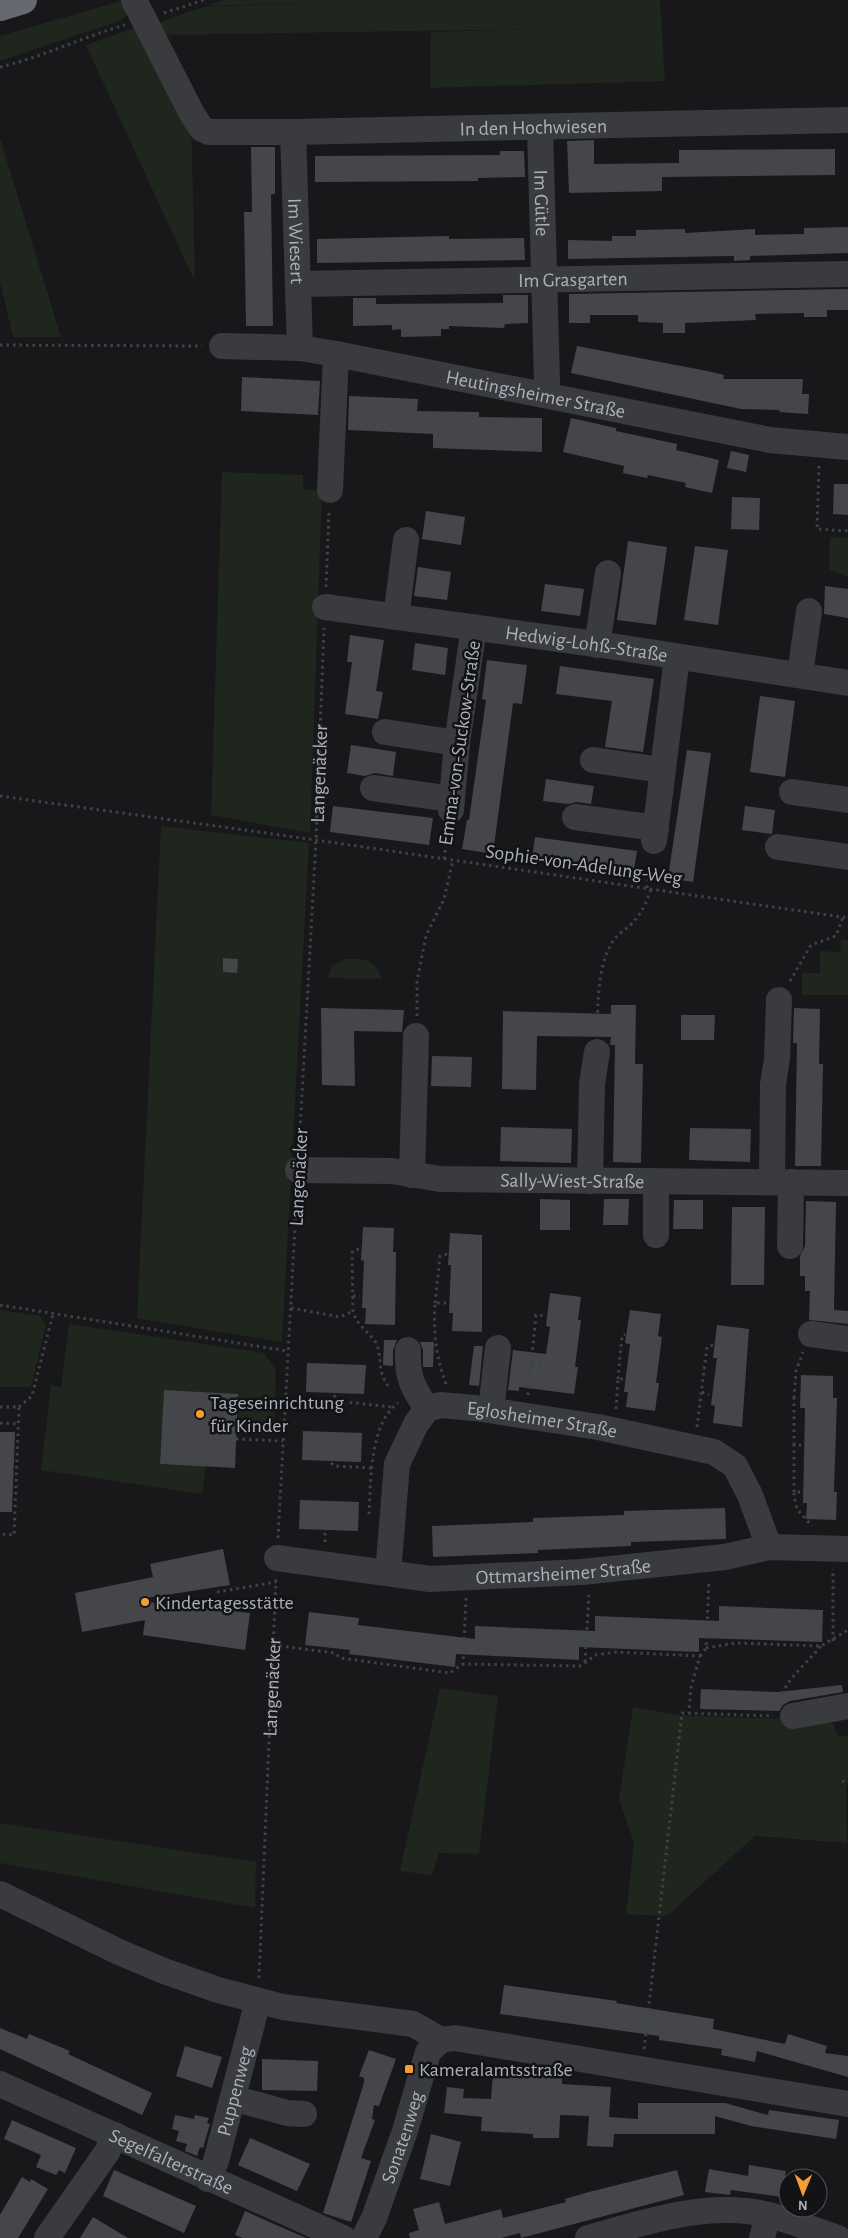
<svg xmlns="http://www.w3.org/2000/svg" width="848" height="2238" font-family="'Alegreya Sans',sans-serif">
	<rect width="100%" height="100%" fill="#18181a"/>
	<!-- green -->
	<g fill="#1e261e">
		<path d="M124 0 132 8 122 20 0 61V36Z"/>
		<path d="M224 0H660L665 81 430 88 431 32 540 29 162 35 157 23 203 7 337 2 206 6Z"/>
		<path d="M140 26 191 119 195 282 86 45Z"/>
		<path d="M0 138 61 337H13L0 281Z"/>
		<path d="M222 472 303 475V490H322L310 833 211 815Z"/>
		<path d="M830 537 848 538V577L829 570Z"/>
		<path d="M161 826 309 843 282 1342 137 1318Z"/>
		<path d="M841 939 848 940V995H802V973H820V951L840 952Z"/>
		<path d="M344 959C365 959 374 958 382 979L328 978 332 966Z"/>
		<path d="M0 1310 40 1316 46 1325 31 1387H0Z"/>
		<path d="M69 1324 264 1353 276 1370 274 1435 237 1434 238 1394 164 1390 160 1464 206 1466 202 1494 41 1470 51 1385 61 1387Z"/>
		<path d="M440 1688 498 1696 479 1854 439 1853 432 1875 400 1871Z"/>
		<path d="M633 1707 678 1715 832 1721 838 1737 848 1735V1785L846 1786 847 1843 755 1836 667 1916 626 1914 634 1843 619 1799Z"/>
		<path d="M0 1823 256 1862 255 1908 0 1863Z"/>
	</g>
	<!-- building -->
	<g fill="#44464a">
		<path d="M594 140V164L679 163V150L835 149V175L662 177V191L569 193 567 141Z"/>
		<path d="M251 147H275V194H271L273 326H246L244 212H252Z"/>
		<path d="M500 151H524L525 177 478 178V181L315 182V156L500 155Z"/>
		<path d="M848 227V253L750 256V260L734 261V256L568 259V240L612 241V236H636V230L685 229V233L755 229V235L804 234V228Z"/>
		<path d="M449 236V239L524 238 525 260 317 263V239Z"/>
		<path d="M848 289V310H827V317H804V313L755 314 756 320 685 323V333H663V323L638 322V315H590V323H569V294Z"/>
		<path d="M503 295H528V323L505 324 504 328 449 326V329H441V336L401 337V329L392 330V325L353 326V298H376V304L503 303Z"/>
		<path d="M577 346 707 371 724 375 723 379H803L802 394H809L808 414 779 412 780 410 741 409 571 373Z"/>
		<path d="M242 377 320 381 318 415 241 411Z"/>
		<path d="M349 396 418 399 417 411 479 412V417L542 418V452L433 448V434L348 430Z"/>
		<path d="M571 418 616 428V431L677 444 676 450 719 460 712 493 685 487 686 483 648 475 647 478 623 473 624 466 563 452Z"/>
		<path d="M731 451 749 455 746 472 727 468Z"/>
		<path d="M834 484H848V515L833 514Z"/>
		<path d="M732 497 760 498 759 530 731 529Z"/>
		<path d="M426 511 465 517 461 545 422 539Z"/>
		<path d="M628 541 667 547 656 625 617 620Z"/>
		<path d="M695 546 728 550 718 625 684 620Z"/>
		<path d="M418 567 451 572 447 600 414 596Z"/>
		<path d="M545 584 584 589 580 616 541 611Z"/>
		<path d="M825 586 848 589V618L824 614Z"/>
		<path d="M350 635 384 640 376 691 383 692 378 719 345 714 352 662H347Z"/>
		<path d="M415 643 448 648 445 675 412 670Z"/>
		<path d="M487 660 527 665 522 704 513 703 493 854 462 849 467 820H469L486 700 482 699Z"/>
		<path d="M560 666 654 679 643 752 605 747 612 701 556 694Z"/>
		<path d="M760 696 795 701 785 777 750 772Z"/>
		<path d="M351 745 396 752 393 776 375 773 365 776 347 773Z"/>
		<path d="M687 750 711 753 693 882 668 878Z"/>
		<path d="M546 779 594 786 591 804 577 802 568 804 543 801Z"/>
		<path d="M333 806 433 818 429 845 330 832Z"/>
		<path d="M745 806 775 810 772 834 742 830Z"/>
		<path d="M535 837 637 851 633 876 532 859Z"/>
		<path d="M223 958 238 959 237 973 223 972Z"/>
		<path d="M611 1005H636L635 1064H643L641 1163 613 1162 615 1045H610L611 1037 537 1036 536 1090 502 1089 503 1011 611 1014Z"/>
		<path d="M321 1008 404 1010 402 1032 354 1031 355 1086 322 1085Z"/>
		<path d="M794 1008 820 1009 819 1064H823L821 1166H795L797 1043H793Z"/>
		<path d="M681 1015H715L714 1040H681Z"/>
		<path d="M432 1056 472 1057 471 1087 431 1086Z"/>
		<path d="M501 1127 572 1129 571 1163 500 1161Z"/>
		<path d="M690 1128 751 1129 750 1162 689 1160Z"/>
		<path d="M540 1199 570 1200V1230H540Z"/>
		<path d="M604 1199H629L628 1225H603Z"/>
		<path d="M674 1200H703V1229H673Z"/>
		<path d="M806 1201 836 1202 834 1310 848 1311V1324L809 1320 810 1291H805V1276H800V1256L805 1246Z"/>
		<path d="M732 1207H765L764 1285H731Z"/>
		<path d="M363 1227 394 1228 393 1252H396L395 1325 365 1324 366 1308H362L364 1261 361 1260Z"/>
		<path d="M450 1233 482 1235V1332L452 1331 453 1313H449L451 1265H448Z"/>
		<path d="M550 1293 581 1297 578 1320H581L575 1367H578L574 1394 519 1387V1391L508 1390 513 1350 546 1354 550 1327 546 1326Z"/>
		<path d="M630 1310 661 1314 658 1336 662 1337 656 1383H659L655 1411 626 1407 628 1392H624L630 1344 625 1343Z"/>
		<path d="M717 1325 749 1329 742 1427 713 1423 715 1406 711 1405 717 1358H713Z"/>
		<path d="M384 1340H397L393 1350V1366L383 1365Z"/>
		<path d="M420 1342H434L433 1367H423V1350Z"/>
		<path d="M474 1346H483L479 1386 469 1385Z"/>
		<path d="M307 1363 366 1365 364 1394 306 1392Z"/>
		<path d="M801 1375 833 1376V1398H837L834 1492H837L836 1520 806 1519 807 1503H803L805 1408H800Z"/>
		<path d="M164 1390 238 1394 235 1468 160 1464Z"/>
		<path d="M303 1431 362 1433 361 1462 302 1460Z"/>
		<path d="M0 1432H15L12 1512H0Z"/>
		<path d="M300 1500 359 1502 358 1531 299 1529Z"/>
		<path d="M725 1508 726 1539 631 1542V1546L538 1550V1553L433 1557 432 1526 533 1522V1518L624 1515V1511Z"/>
		<path d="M223 1549 230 1585 140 1599V1601L250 1613 245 1650 143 1635 145 1620 82 1632 75 1593 153 1577 150 1564Z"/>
		<path d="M719 1606 823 1610 822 1642 699 1638V1652L579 1647V1660L456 1654 455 1667 349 1654 350 1650 305 1645 309 1612 359 1618 358 1625 475 1639V1626L595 1631V1616L719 1621Z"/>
		<path d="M842 1685 843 1692 790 1701 783 1705 779 1711 700 1709 701 1689 778 1692Z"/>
		<path d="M504 1985 617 2001 616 2003 714 2019 713 2029 785 2044 788 2034 827 2046 825 2053 848 2056V2077L757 2051 755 2062 721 2055 722 2049 659 2040V2036L500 2014Z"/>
		<path d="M0 2028 27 2039 29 2034 70 2051 68 2054 152 2093 142 2115 0 2049Z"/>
		<path d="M185 2046 222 2057 212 2088 176 2076Z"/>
		<path d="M369 2050 396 2059 379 2106 374 2105 372 2119 375 2120 361 2158 371 2161 351 2222 323 2213 364 2083V2078L359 2076Z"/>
		<path d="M262 2059 318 2061 317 2091 262 2090Z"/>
		<path d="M493 2073 535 2076 562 2075V2084L611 2087 609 2117 638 2119V2103H725L768 2115 769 2110 839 2120 836 2139 751 2126 715 2116V2134H614L613 2147 587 2146 589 2116 560 2115 559 2138H533V2134L481 2131 482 2117 444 2113 447 2087 464 2089 463 2098 491 2099Z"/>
		<path d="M175 2115 194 2119 195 2115 209 2118 207 2123 210 2124 203 2148 200 2147 197 2156 185 2151 187 2144 176 2141 179 2131 172 2129Z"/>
		<path d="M12 2120 76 2148 65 2173 59 2170 56 2175 36 2167 41 2155 4 2139Z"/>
		<path d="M431 2134 461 2142 450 2186 420 2179Z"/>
		<path d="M250 2138 310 2164 297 2191 238 2165Z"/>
		<path d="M749 2165 786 2171 782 2197 731 2190 730 2195 705 2192 709 2169 748 2176Z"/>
		<path d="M114 2170 196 2206 184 2233 103 2196Z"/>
		<path d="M677 2170 684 2195 521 2238 520 2233 501 2238H410L409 2233 419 2230 413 2209 439 2202 445 2224 501 2209 503 2218 566 2202 565 2199 589 2192Z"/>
		<path d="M22 2177 30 2182 31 2179 48 2189 18 2238H0V2215Z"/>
		<path d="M245 2211 265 2220 306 2238H243L235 2235Z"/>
		<path d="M93 2217 128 2238H80Z"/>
	</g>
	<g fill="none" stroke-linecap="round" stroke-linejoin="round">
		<!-- path -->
		<g stroke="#3f4246" stroke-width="3" stroke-dasharray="2.5 4" stroke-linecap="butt">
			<path d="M164 13 204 0"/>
			<path d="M0 67C43 57 82 37 125 25"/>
			<path d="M0 345 202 346"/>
			<path d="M819 466 817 529 848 531"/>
			<path d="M326 587 329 511"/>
			<path d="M0 796 316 840 848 918"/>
			<path d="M444 859 448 830"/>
			<path d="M647 888 651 862"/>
			<path d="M790 981 811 945 836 936 843 917"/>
			<path d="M417 1016V981L426 936 444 899 453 860"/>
			<path d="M597 1032C598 1004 597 970 611 944 616 934 628 929 635 920 643 911 647 900 651 889"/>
			<path id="s1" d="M299 1149 316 840 324 628"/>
			<path d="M359 1249 354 1250 352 1253 353 1311C357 1328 373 1334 377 1345 383 1364 376 1369 390 1389"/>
			<path d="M353 1296H360"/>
			<path d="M435 1303 440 1256 447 1254"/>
			<path d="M0 1305 288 1351"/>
			<path d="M291 1308 340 1317 353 1311"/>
			<path d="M532 1361 541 1362"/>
			<path d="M618 1379 622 1336 625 1334"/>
			<path d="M446 1384C436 1357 433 1331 435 1303H447"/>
			<path d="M702 1392 709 1395"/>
			<path d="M334 1395 337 1401 392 1407"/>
			<path d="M528 1395 536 1315 544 1316"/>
			<path d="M794 1398 796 1371 803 1352"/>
			<path d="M0 1407H19L14 1535 0 1534"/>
			<path d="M19 1407 32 1396 53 1314"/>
			<path d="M616 1409 618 1379H623"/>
			<path d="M0 1423 19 1424"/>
			<path d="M697 1427 707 1347 713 1345"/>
			<path d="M236 1439 283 1441"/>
			<path d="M794 1445V1398H799"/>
			<path d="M331 1463 335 1466 371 1468"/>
			<path d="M794 1492V1445H801"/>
			<path d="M800 1492H794C795 1511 800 1512 812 1526"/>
			<path d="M369 1514C371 1482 369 1424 398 1403"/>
			<path d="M325 1533V1543"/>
			<path d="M278 1538 297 1190"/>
			<path d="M217 1592 276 1582"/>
			<path d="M466 1598 463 1664 580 1666 596 1655 615 1652 700 1656 691 1687 689 1713"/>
			<path d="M833 1641V1569"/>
			<path d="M273 1645 335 1653 340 1658 450 1673 463 1664"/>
			<path d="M706 1648 735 1643 821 1646 848 1630"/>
			<path d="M700 1656 706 1648 709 1581"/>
			<path d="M585 1662 589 1593"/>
			<path d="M781 1700C782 1683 810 1660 821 1646"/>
			<path d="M842 1781 848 1782"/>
			<path id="s2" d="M259 1978 276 1579"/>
			<path d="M644 2049 682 1713 773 1716"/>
		</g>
		<!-- minor -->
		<g stroke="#393b3f" stroke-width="26">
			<path id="s3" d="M134 0 192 114 202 129 209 132H293L848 120"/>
			<path id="s4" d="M540 127 547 383 545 394"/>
			<path id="s5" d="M293 132 300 348"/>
			<path id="s6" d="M298 284 848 274"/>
			<path id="s7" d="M222 346 300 348 336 354 770 440 848 447"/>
			<path d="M330 490 336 354"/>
			<path id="s8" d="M325 607 610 646 848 683"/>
			<path d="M396 617 406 540"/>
			<path d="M597 645 608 573"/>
			<path d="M800 674 809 611"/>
			<path d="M385 732 457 743"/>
			<path d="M593 760 662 770"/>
			<path d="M373 788 452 799"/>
			<path d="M792 792 848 800"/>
			<path d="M451 810 457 743 474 627"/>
			<path d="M575 817 656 828"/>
			<path d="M654 841 677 657"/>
			<path d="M778 847 848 857"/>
			<path id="s9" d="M298 1170 392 1171 440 1179 848 1183"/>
			<path d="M412 1175 416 1036"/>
			<path d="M590 1181 592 1084 597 1052"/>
			<path d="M772 1182 773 1084 777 1059 779 1000"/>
			<path d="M656 1235V1181"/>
			<path d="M790 1246 791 1182"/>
			<path d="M811 1334 848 1339"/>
			<path d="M408 1350C407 1378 412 1386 427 1409"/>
			<path d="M491 1410 498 1348"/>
			<path id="s10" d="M277 1558 430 1579 582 1572 725 1557 769 1547 848 1549"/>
			<path id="s11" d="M388 1573 397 1464 416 1424 427 1409 440 1405 475 1408 598 1427 714 1452 735 1466 750 1495 769 1547"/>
			<path d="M793 1716 848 1706"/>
			<path d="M0 1894 119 1952 164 1971 218 1990 283 2007 413 2024 441 2040 455 2038 848 2104"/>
			<path id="s12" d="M0 2084 343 2238"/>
			<path d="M233 2098 287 2113 304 2114"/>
			<path id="s13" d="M208 2179 216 2161 258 2001"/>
			<path d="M47 2238 107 2152 115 2135"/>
			<path id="s14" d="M364 2238 374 2218 405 2131 428 2052 441 2040"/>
			<path d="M588 2238C646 2222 709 2200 769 2215 792 2221 815 2230 838 2238"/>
			<path d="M762 2238 768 2215"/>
		</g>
		<!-- highway -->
		<path stroke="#656970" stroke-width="28" d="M0 7 23 0"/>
	</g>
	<!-- markers -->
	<g fill="#f59d35" stroke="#131315" stroke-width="2">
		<circle cx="200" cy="1414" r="5"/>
		<circle cx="145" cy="1602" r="5"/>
		<rect x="404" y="2064" width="10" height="10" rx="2.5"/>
	</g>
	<g text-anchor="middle" stroke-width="5" stroke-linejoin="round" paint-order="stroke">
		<!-- street labels -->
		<g font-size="20" fill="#aab1ba" stroke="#131315">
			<text dy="7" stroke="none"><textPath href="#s3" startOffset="478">In den Hochwiesen</textPath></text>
			<text dy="7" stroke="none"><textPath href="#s4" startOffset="76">Im Gütle</textPath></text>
			<text dy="7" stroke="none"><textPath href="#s5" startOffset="109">Im Wiesert</textPath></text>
			<text dy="7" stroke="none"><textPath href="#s6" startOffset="275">Im Grasgarten</textPath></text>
			<text dy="7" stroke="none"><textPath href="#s7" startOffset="318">Heutingsheimer Straße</textPath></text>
			<text dy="7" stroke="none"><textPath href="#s8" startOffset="264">Hedwig-Lohß-Straße</textPath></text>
			<text transform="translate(459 743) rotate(-82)" y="7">Emma-von-Suckow-Straße</text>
			<text dy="7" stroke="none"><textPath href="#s1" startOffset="376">Langenäcker</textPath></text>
			<text transform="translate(584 864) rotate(8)" y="7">Sophie-von-Adelung-Weg</text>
			<text transform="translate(298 1177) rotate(-87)" y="7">Langenäcker</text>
			<text dy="7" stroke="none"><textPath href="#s9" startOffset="275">Sally-Wiest-Straße</textPath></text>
			<text dy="7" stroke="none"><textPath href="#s11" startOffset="289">Eglosheimer Straße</textPath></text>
			<text dy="7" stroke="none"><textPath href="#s10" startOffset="288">Ottmarsheimer Straße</textPath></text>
			<text dy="7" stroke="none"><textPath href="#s2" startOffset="291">Langenäcker</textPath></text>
			<text dy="7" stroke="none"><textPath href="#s13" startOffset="92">Puppenweg</textPath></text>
			<text dy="7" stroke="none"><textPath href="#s14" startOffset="108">Sonatenweg</textPath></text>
			<text dy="7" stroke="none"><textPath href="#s12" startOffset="188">Segelfalterstraße</textPath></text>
		</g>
		<!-- poi labels -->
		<g font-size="20" fill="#aab1ba" stroke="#131315" text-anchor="start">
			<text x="210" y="1409">Tageseinrichtung<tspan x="210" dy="23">für Kinder</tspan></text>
			<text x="155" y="1609">Kindertagesstätte</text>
			<text x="419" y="2076">Kameralamtsstraße</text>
		</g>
	</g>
	<!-- north arrow -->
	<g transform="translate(803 2193) rotate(181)"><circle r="24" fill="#131315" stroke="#4f5257"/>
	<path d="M0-4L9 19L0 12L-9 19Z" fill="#f59d35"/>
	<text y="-8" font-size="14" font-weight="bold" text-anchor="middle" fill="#aab1ba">N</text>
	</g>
</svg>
